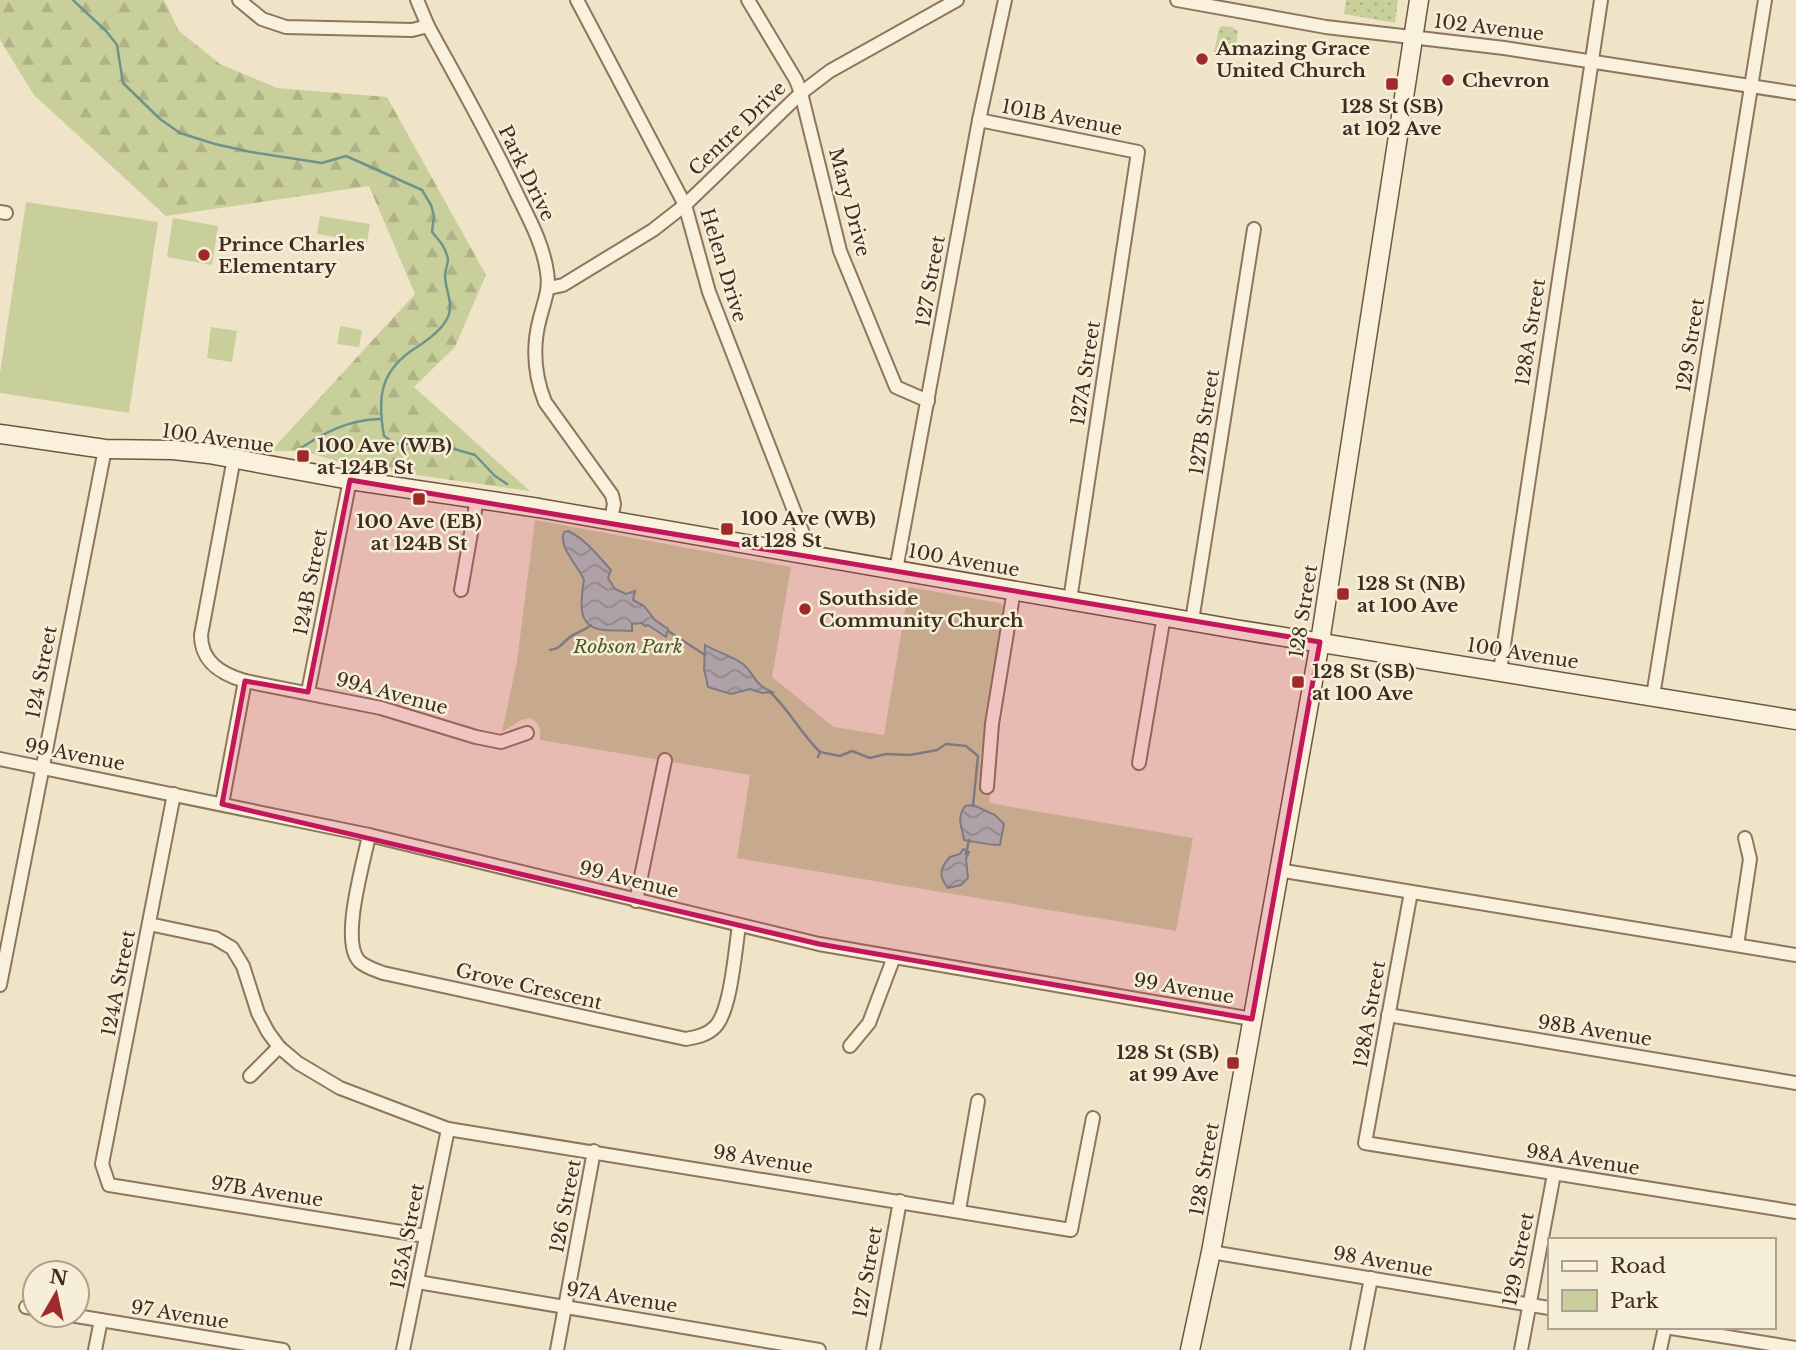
<svg xmlns="http://www.w3.org/2000/svg" width="1796" height="1350" font-family="'Libre Baskerville',serif">
	<defs>
		<pattern id="grass-dots" width="8" height="8" patternUnits="userSpaceOnUse" patternTransform="scale(1.75)"><rect width="8" height="8" fill="#c9cf9b"/><path d="M2 2h.1M6 6h.1" fill="none" stroke="#aeb285" stroke-width="1.8" stroke-linecap="round"/></pattern>
		<pattern id="forest-firs" width="22" height="20" patternUnits="userSpaceOnUse" patternTransform="scale(1.75)"><rect width="22" height="20" fill="#c9cf9b"/><path d="M5 1l3.5 6h-7zM16 11l3.5 6h-7z" fill="#aeb285"/></pattern>
		<pattern id="water-waves" width="16" height="10" patternUnits="userSpaceOnUse" patternTransform="scale(1.75)"><rect width="16" height="10" fill="#a9c4bc"/><path d="M0 5q4-4 8 0t8 0" fill="none" stroke="#8ba098"/></pattern>
	</defs>
	<rect width="100%" height="100%" fill="#f0e4c8"/>
	<!-- grass -->
	<g fill="url(#grass-dots)">
		<path d="M1346 0H1398L1395 23 1344 14Z"/>
		<path d="M1223 26 1233 27 1238 32 1234 56 1214 52 1219 28Z"/>
	</g>
	<!-- forest -->
	<path fill="url(#forest-firs)" d="M0 0H164L179 31 220 64 277 88 387 97 486 275 455 347 414 387 530 491 352 466 303 451H271L415 294 369 186 166 216 34 95 0 40Z"/>
	<!-- park -->
	<g fill="#c9cf9b">
		<path d="M26 202 158 222 129 413 0 393V373Z"/>
		<path d="M320 216 370 224 367 242 317 234Z"/>
		<path d="M173 218 218 226 212 265 167 257Z"/>
		<path d="M340 326 362 330 359 347 337 344Z"/>
		<path d="M211 327 237 331 232 362 207 358Z"/>
		<path d="M535 520 791 567 772 677 834 727 884 735 909 587 1000 603 1003 606 1004 612 980 762 994 765 989 803 1193 838 1176 931 737 858 750 775 540 740C541 729 540 724 531 718L521 720 502 732 517 661Z"/>
	</g>
	<!-- water -->
	<g fill="url(#water-waves)" stroke="#6f938a" stroke-width="2">
		<path d="M568 531C587 540 598 556 611 570L608 578 615 589 626 594 635 591 633 600 644 606 655 620 668 629 666 637 648 625 645 626 642 623 632 624V631C622 630 613 631 604 630 575 628 581 599 584 580 578 565 558 548 564 532Z"/>
		<path d="M705 645C717 652 732 656 743 664 757 676 751 682 772 692L762 693 750 689 731 694 708 687 704 669Z"/>
		<path d="M973 805 995 815 1004 824 1000 845C995 846 972 841 964 840 962 826 956 819 965 806Z"/>
		<path d="M963 849 969 852 966 859 968 878 961 885 948 888C938 876 940 868 950 857L960 854Z"/>
	</g>
	<g fill="none" stroke-linecap="round" stroke-linejoin="round">
		<!-- stream -->
		<g stroke="#6f938a" stroke-width="2.5">
			<path d="M73 0 106 31 117 45 123 83 160 119 180 133 215 144 251 152 322 163 346 156 422 190 431 205 434 216 432 232C439 240 446 248 448 259 448 265 445 270 445 275 445 290 454 303 448 317 442 330 428 340 417 347 380 370 377 397 384 436L396 444H437L475 455 495 476 507 484"/>
			<path d="M296 451C324 433 346 420 380 419"/>
			<path d="M668 631 705 655"/>
			<path d="M550 650C562 649 564 639 575 634 581 631 585 630 591 625"/>
			<path d="M769 691C789 709 800 733 820 752"/>
			<path d="M818 757 820 752 840 756 852 751 870 758 886 754 910 755 937 750 946 744 966 746 978 756 973 806"/>
			<path d="M966 854 969 840"/>
		</g>
		<!-- street casing -->
		<g stroke="#8d765c" stroke-width="16">
			<g id="street">
				<path d="M239 0 262 19 286 27 412 30 428 26C458 81 489 135 516 192 528 217 543 243 547 272 550 289 544 302 540 318 532 347 534 374 545 402L612 495 614 504 611 520"/>
				<path d="M417 0 428 26"/>
				<path d="M577 0 685 205 709 292 802 531 799 553"/>
				<path d="M748 0 796 80 801 93 840 251 896 387 928 401"/>
				<path d="M1177 0 1326 27 1504 48 1796 93"/>
				<path d="M979 120 1138 152 1070 600"/>
				<path d="M0 212 6 213"/>
				<path d="M549 288 563 285 653 230 685 205 801 93 830 71 957 0"/>
				<path d="M896 570 979 120 1005 0"/>
				<path d="M461 590 477 499"/>
				<path d="M1192 621 1254 229"/>
				<path d="M1500 671 1601 0"/>
				<path d="M245 681 381 708 476 737 501 742 527 733"/>
				<path d="M308 692 350 480"/>
				<path d="M1653 696 1765 0"/>
				<path d="M0 759 369 835 819 944 1252 1019"/>
				<path d="M1139 763 1164 616"/>
				<path d="M987 787 992 724 1014 590"/>
				<path d="M174 794 102 1164 109 1185 426 1236"/>
				<path d="M222 804 245 681C221 674 201 662 201 635L234 458"/>
				<path d="M369 835C364 862 340 940 359 961 365 967 375 970 383 973L686 1039C697 1037 707 1035 715 1027 731 1011 735 950 739 926"/>
				<path d="M1278 870 1796 955"/>
				<path d="M1411 892 1365 1143 1796 1212"/>
				<path d="M636 901 665 760"/>
				<path d="M149 924 215 938 232 948 243 966 258 1013 268 1032 279 1047 298 1063 340 1088 448 1129 1071 1230 1093 1118"/>
				<path d="M1737 945 1750 859 1745 838"/>
				<path d="M0 985 105 449"/>
				<path d="M1388 1015 1796 1083"/>
				<path d="M850 1046 869 1023 894 957"/>
				<path d="M250 1076 279 1047"/>
				<path d="M959 1210 978 1101"/>
				<path d="M1211 1252 1549 1308"/>
				<path d="M418 1282 819 1350"/>
				<path d="M26 1307 35 1309"/>
				<path d="M70 1315 283 1350"/>
				<path d="M95 1350 101 1320"/>
				<path d="M403 1350 448 1129"/>
				<path d="M557 1350 594 1151"/>
				<path d="M873 1350 900 1201"/>
				<path d="M1357 1350 1371 1278"/>
				<path d="M1521 1350 1554 1174"/>
				<path d="M1660 1350 1665 1327 1796 1348"/>
			</g>
		</g>
		<!-- secondary casing -->
		<g stroke="#6f573f" stroke-width="21">
			<g id="secondary">
				<path d="M0 434 105 449 173 450 209 454 350 480 539 508 1235 629 1796 720"/>
				<path d="M1190 1350 1211 1252 1320 642 1419 0"/>
			</g>
		</g>
		<!-- street -->
		<use href="#street" stroke="#faf1dc" stroke-width="12"/>
		<!-- secondary -->
		<use href="#secondary" stroke="#faf1dc" stroke-width="18"/>
	</g>
	<!-- marked area -->
	<path fill="#c2185b" fill-opacity="0.2" stroke="#c2185b" stroke-width="5" stroke-linejoin="round" d="M350 480 1320 642 1252 1019 819 944 222 804 245 681 308 692Z"/>
	<!-- markers -->
	<g fill="#9e2a2b" stroke="#f7eed8" stroke-width="2.5">
		<circle cx="1202" cy="59" r="7"/>
		<circle cx="1448" cy="80" r="7"/>
		<rect x="1385" y="77" width="14" height="14" rx="3.5"/>
		<circle cx="204" cy="255" r="7"/>
		<rect x="296" y="449" width="14" height="14" rx="3.5"/>
		<rect x="412" y="492" width="14" height="14" rx="3.5"/>
		<rect x="720" y="522" width="14" height="14" rx="3.5"/>
		<rect x="1336" y="587" width="14" height="14" rx="3.5"/>
		<circle cx="805" cy="609" r="7"/>
		<rect x="1291" y="675" width="14" height="14" rx="3.5"/>
		<rect x="1226" y="1056" width="14" height="14" rx="3.5"/>
	</g>
	<g text-anchor="middle" stroke-width="5" stroke-linejoin="round" paint-order="stroke">
		<!-- street labels -->
		<g font-size="19" fill="#3d2e20" stroke="#f7eed8">
			<text transform="translate(1489 27) rotate(7)" y="7">102 Avenue</text>
			<text transform="translate(1062 117) rotate(11)" y="7">101B Avenue</text>
			<text transform="translate(737 128) rotate(-44)" y="7">Centre Drive</text>
			<text transform="translate(527 173) rotate(64)" y="7">Park Drive</text>
			<text transform="translate(850 202) rotate(75)" y="7">Mary Drive</text>
			<text transform="translate(724 265) rotate(73)" y="7">Helen Drive</text>
			<text transform="translate(930 281) rotate(-80)" y="7">127 Street</text>
			<text transform="translate(1530 332) rotate(-81)" y="7">128A Street</text>
			<text transform="translate(1690 345) rotate(-81)" y="7">129 Street</text>
			<text transform="translate(1085 373) rotate(-81)" y="7">127A Street</text>
			<text transform="translate(1204 422) rotate(-81)" y="7">127B Street</text>
			<text transform="translate(218 438) rotate(8)" y="7">100 Avenue</text>
			<text transform="translate(964 560) rotate(10)" y="7">100 Avenue</text>
			<text transform="translate(310 582) rotate(-79)" y="7">124B Street</text>
			<text transform="translate(1303 611) rotate(-81)" y="7">128 Street</text>
			<text transform="translate(1523 653) rotate(9)" y="7">100 Avenue</text>
			<text transform="translate(41 672) rotate(-79)" y="7">124 Street</text>
			<text transform="translate(392 693) rotate(15)" y="7">99A Avenue</text>
			<text transform="translate(75 754) rotate(11)" y="7">99 Avenue</text>
			<text transform="translate(629 879) rotate(14)" y="7">99 Avenue</text>
			<text transform="translate(118 983) rotate(-79)" y="7">124A Street</text>
			<text transform="translate(529 986) rotate(13)" y="7">Grove Crescent</text>
			<text transform="translate(1184 988) rotate(10)" y="7">99 Avenue</text>
			<text transform="translate(1369 1014) rotate(-80)" y="7">128A Street</text>
			<text transform="translate(1595 1030) rotate(9)" y="7">98B Avenue</text>
			<text transform="translate(763 1159) rotate(9)" y="7">98 Avenue</text>
			<text transform="translate(1583 1159) rotate(9)" y="7">98A Avenue</text>
			<text transform="translate(1204 1169) rotate(-80)" y="7">128 Street</text>
			<text transform="translate(267 1191) rotate(9)" y="7">97B Avenue</text>
			<text transform="translate(565 1206) rotate(-79)" y="7">126 Street</text>
			<text transform="translate(407 1236) rotate(-79)" y="7">125A Street</text>
			<text transform="translate(1518 1259) rotate(-79)" y="7">129 Street</text>
			<text transform="translate(1383 1261) rotate(10)" y="7">98 Avenue</text>
			<text transform="translate(867 1272) rotate(-80)" y="7">127 Street</text>
			<text transform="translate(622 1297) rotate(9)" y="7">97A Avenue</text>
			<text transform="translate(180 1314) rotate(9)" y="7">97 Avenue</text>
		</g>
		<!-- poi labels -->
		<g font-size="19" font-weight="bold" fill="#3d2e20" stroke="#f7eed8" text-anchor="start">
			<text x="1216" y="55">Amazing Grace<tspan x="1216" dy="22">United Church</tspan></text>
			<text x="1462" y="87">Chevron</text>
			<text x="1392" y="113" text-anchor="middle">128 St (SB)<tspan x="1392" dy="22">at 102 Ave</tspan></text>
			<text x="218" y="251">Prince Charles<tspan x="218" dy="22">Elementary</tspan></text>
			<text x="317" y="452">100 Ave (WB)<tspan x="317" dy="22">at 124B St</tspan></text>
			<text x="741" y="525">100 Ave (WB)<tspan x="741" dy="22">at 128 St</tspan></text>
			<text x="419" y="528" text-anchor="middle">100 Ave (EB)<tspan x="419" dy="22">at 124B St</tspan></text>
			<text x="1357" y="590">128 St (NB)<tspan x="1357" dy="22">at 100 Ave</tspan></text>
			<text x="819" y="605">Southside<tspan x="819" dy="22">Community Church</tspan></text>
			<text x="1312" y="678">128 St (SB)<tspan x="1312" dy="22">at 100 Ave</tspan></text>
			<text x="1219" y="1059" text-anchor="end">128 St (SB)<tspan x="1219" dy="22">at 99 Ave</tspan></text>
		</g>
		<!-- park labels -->
		<g font-size="19" font-style="italic" fill="#4d5a26" stroke="#f7eed8">
			<text x="628" y="653">Robson Park</text>
		</g>
	</g>
	<!-- legend -->
	<rect x="1548" y="1238" width="228" height="91" fill="#f7eed8" stroke="#ada18e" stroke-width="2"/>
	<rect x="1562" y="1261" width="35" height="10" fill="#faf1dc" stroke="#ada18e" stroke-width="2"/>
	<text x="1610" y="1273" font-size="21" fill="#3d2e20">Road</text>
	<rect x="1562" y="1290" width="35" height="21" fill="#c9cf9b" stroke="#ada18e" stroke-width="2"/>
	<text x="1610" y="1308" font-size="21" fill="#3d2e20">Park</text>
	<!-- north arrow -->
	<g transform="translate(56 1294) rotate(9)"><circle r="33" fill="#f7eed8" stroke="#ada18e" stroke-width="2"/>
	<path d="M0-5L12 26L0 18L-12 26Z" fill="#9e2a2b"/>
	<text y="-10" font-size="19" font-weight="bold" text-anchor="middle" fill="#3d2e20">N</text>
	</g>
</svg>
